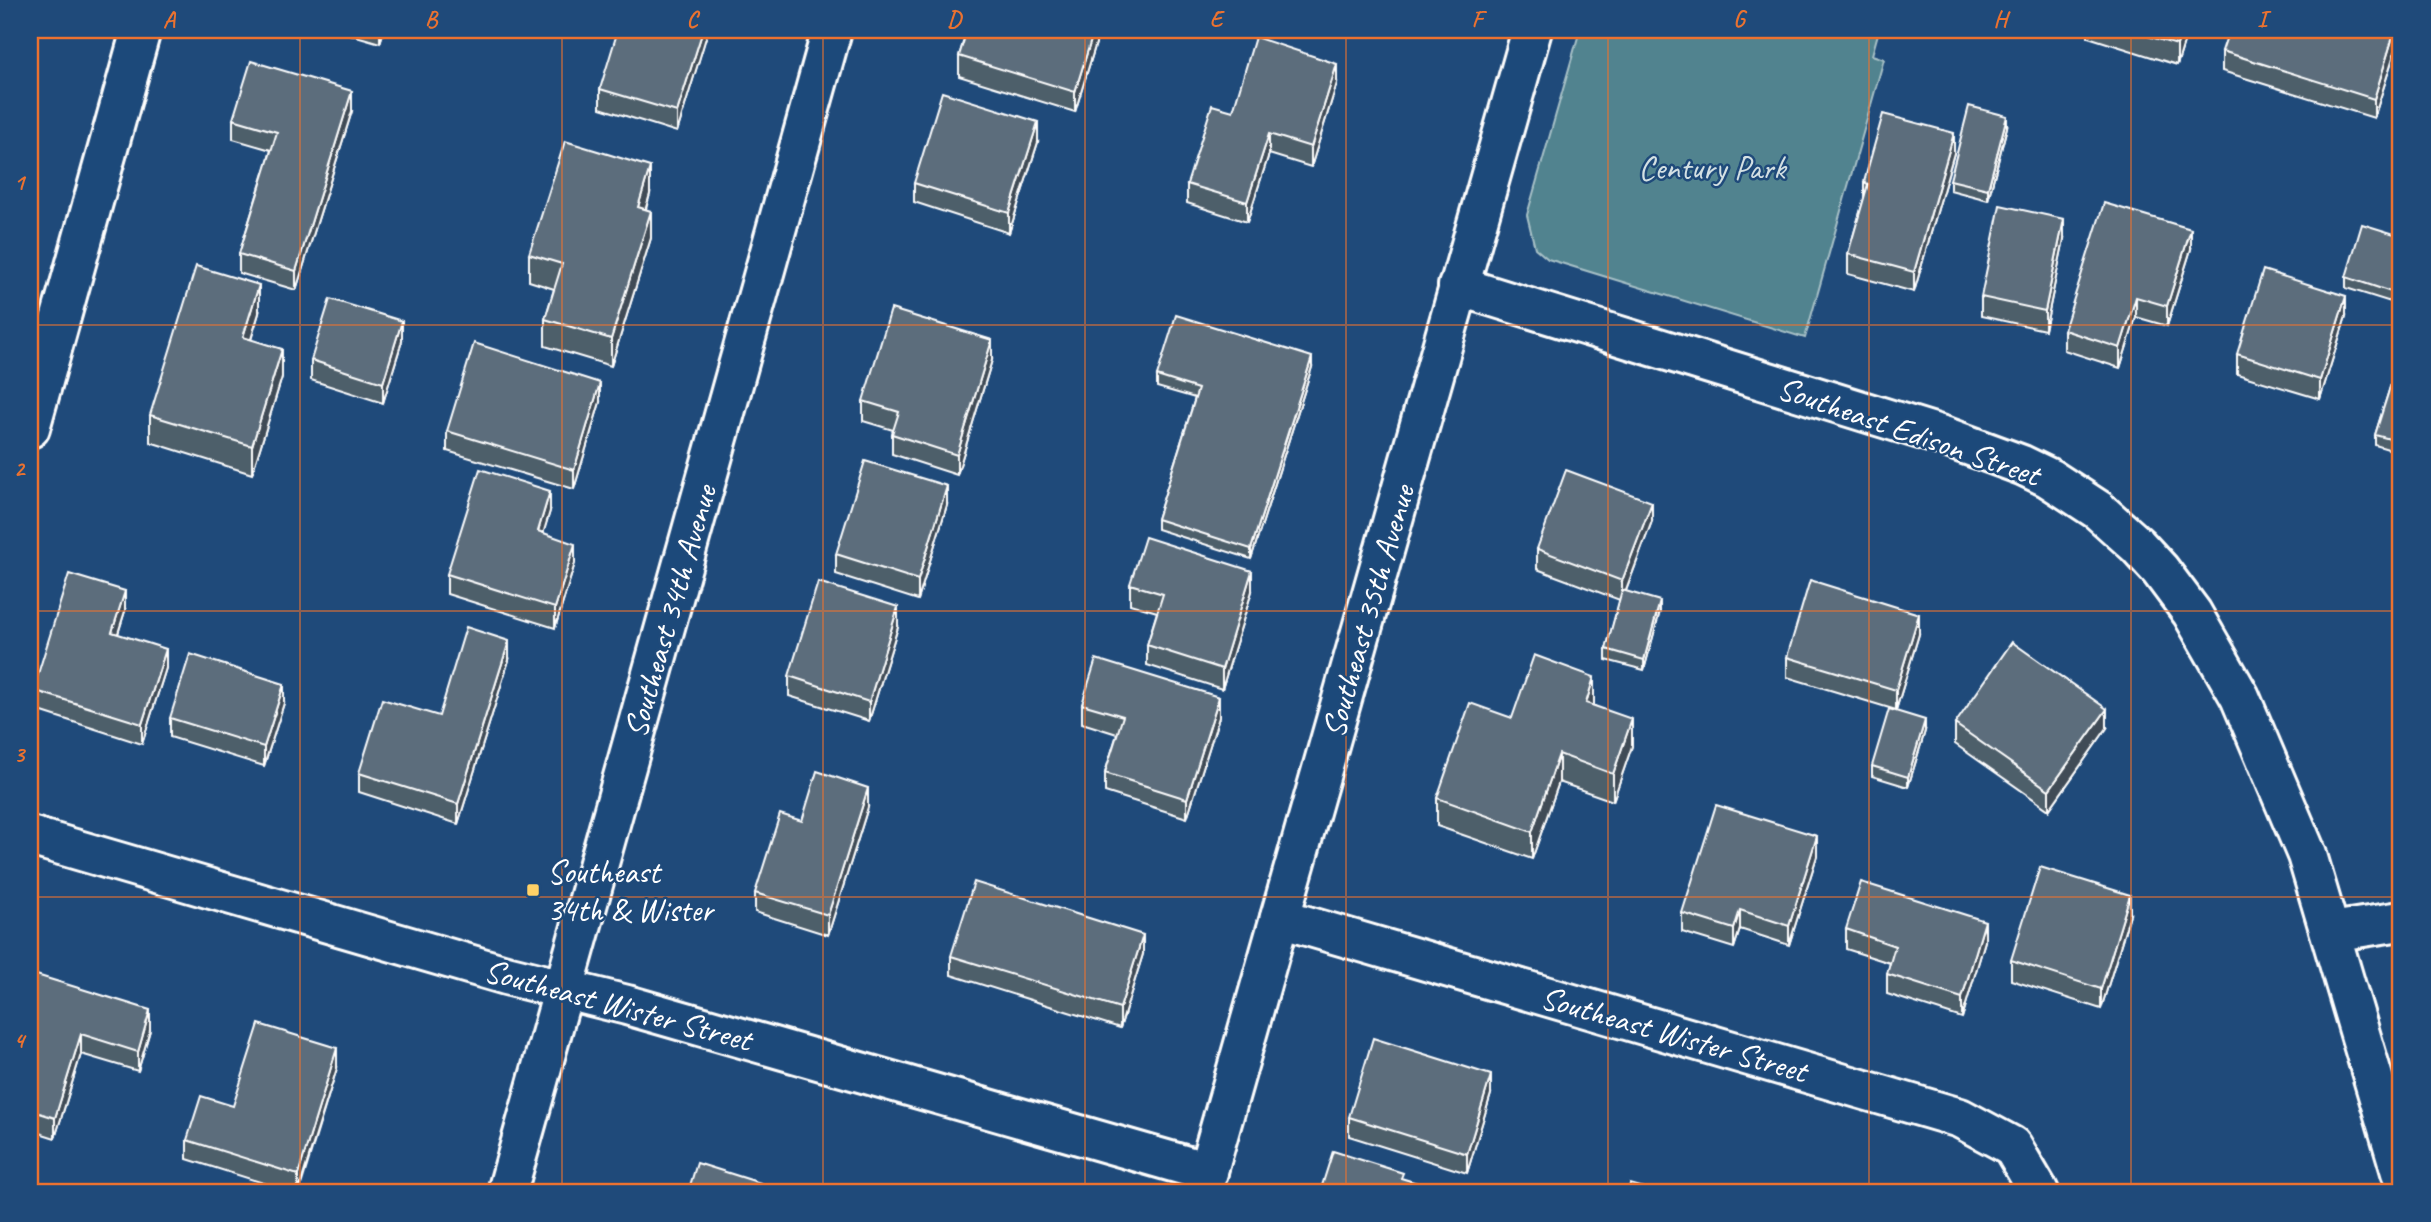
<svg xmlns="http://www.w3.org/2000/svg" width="2431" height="1222" font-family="Caveat,sans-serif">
	<rect width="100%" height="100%" fill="#1f4a7a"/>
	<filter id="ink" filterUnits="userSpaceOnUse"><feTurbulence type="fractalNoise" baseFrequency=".0143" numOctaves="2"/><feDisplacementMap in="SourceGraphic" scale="14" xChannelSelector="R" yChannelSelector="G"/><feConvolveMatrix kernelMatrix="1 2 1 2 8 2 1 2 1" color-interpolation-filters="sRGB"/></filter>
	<g filter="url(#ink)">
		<!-- green -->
		<path fill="#51838f" stroke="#a8c1c7" stroke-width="2" d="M1580 30H1879L1872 55 1884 59 1805 338 1548 259 1535 248 1527 215Z"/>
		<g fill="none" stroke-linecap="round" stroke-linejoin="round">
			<!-- minor casing -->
			<g stroke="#fff" stroke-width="44">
				<g id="minor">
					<path d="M1458 286 1946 437 2022 465 2049 478 2098 510 2137 545 2160 570 2192 613 2240 697 2307 855 2401 1172"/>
					<path d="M30 428 141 30"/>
					<path d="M30 836 506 975 627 1005 1208 1172"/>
					<path d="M1280 918 1960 1118 2012 1146 2039 1192"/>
					<path d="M2331 932 2401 921"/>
					<path d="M1202 1192 1532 30"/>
				</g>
			</g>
			<!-- tertiary casing -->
			<g stroke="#fff" stroke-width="44">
				<path id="tertiary" d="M507 1192 832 30"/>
			</g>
			<!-- minor -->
			<use href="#minor" stroke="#1f4a7a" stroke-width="38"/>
			<!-- tertiary -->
			<use href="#tertiary" stroke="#1f4a7a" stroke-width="38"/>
		</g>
		<!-- wall -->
		<g fill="#4e5e6b" stroke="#fff" stroke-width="2">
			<path d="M336 30H384L380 43Z"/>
			<path d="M708 30 677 132 600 108V89Z"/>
			<path d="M967 30H1100L1075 112 959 76V56Z"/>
			<path d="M2088 30H2188L2177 65 2088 37Z"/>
			<path d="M2400 30V35L2374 118 2222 71V51Z"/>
			<path d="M1337 83 1311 167 1269 154 1247 222 1187 203V184L1233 111Z"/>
			<path d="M352 111 296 290 239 273V254L271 150 233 139V119Z"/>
			<path d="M2007 127 1988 200 1950 190V180Z"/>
			<path d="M1038 142 1009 233 914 202V183Z"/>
			<path d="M1954 153 1914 292 1848 274V254L1864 199V182Z"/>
			<path d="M650 194 646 209 651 238 611 366 545 346V319L554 289 529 281V254Z"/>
			<path d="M2401 236 2397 304 2346 288V277Z"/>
			<path d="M2064 239 2045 330 1981 316V297Z"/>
			<path d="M2191 249 2167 326 2136 317 2120 368 2064 350V330Z"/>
			<path d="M259 313 251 340 282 377 252 474 150 442V415Z"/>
			<path d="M2346 316 2320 399 2237 374V354Z"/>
			<path d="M402 341 383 403 311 380V360Z"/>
			<path d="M2401 352V453L2375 445V435Z"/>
			<path d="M992 360 957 475 892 454V434L893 430 863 421V401Z"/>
			<path d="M1312 367 1251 559 1157 529V519L1195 398 1157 387V376Z"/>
			<path d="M600 402 574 489 447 451V431Z"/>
			<path d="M947 505 918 600 836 574V554Z"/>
			<path d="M550 511 543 533 575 563 555 628 447 594V574Z"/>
			<path d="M1652 521 1626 591 1660 611 1644 670 1606 660V649L1620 600 1537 569V549Z"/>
			<path d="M1130 584 1252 591 1222 689 1147 665V645L1157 612 1130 604Z"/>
			<path d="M125 611 118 634 166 668 142 744 33 709V690Z"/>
			<path d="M898 627 869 721 789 696V676Z"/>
			<path d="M1919 634 1896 710 1787 677V657Z"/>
			<path d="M509 660 458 824 359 792V773L439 716Z"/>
			<path d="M284 703 264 766 170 737V718Z"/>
			<path d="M1082 704 1219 717 1187 818 1105 792V773L1117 734 1082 723Z"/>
			<path d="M1594 704V705L1632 746 1613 801 1559 782 1532 859 1437 826V798L1512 718Z"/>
			<path d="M1955 724 2107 728 2049 810 1955 744Z"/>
			<path d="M1925 731 1908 787 1872 776V766Z"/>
			<path d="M868 807 828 935 755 912V893L802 821Z"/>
			<path d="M1817 856 1789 945 1740 929 1734 948 1682 932V913Z"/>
			<path d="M2130 914 2101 1009 2011 980V960Z"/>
			<path d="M1846 929 1985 941 1962 1018 1887 994V974L1890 963 1846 949Z"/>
			<path d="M1143 954 1120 1028 951 975V956Z"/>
			<path d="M30 973 150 1030 138 1071 81 1054 55 1138 30 1130Z"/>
			<path d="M337 1068 299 1192H292L187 1159V1140L233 1106Z"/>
			<path d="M1491 1094 1467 1173 1349 1136V1117Z"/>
		</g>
		<!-- shaded-wall -->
		<g fill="#404c57" stroke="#fff" stroke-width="2">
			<path d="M381 30H384L380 43V33Z"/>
			<path d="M703 30H708V31L677 132V112Z"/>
			<path d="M1094 30H1100L1075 112V92Z"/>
			<path d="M2182 30H2188L2177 65V45Z"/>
			<path d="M2395 30H2400V35L2374 118V99Z"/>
			<path d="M1337 64V83L1311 167V147Z"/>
			<path d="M352 91V111L296 290V271Z"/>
			<path d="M2007 116V127L1988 200V189Z"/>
			<path d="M1038 122V142L1009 233V213Z"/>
			<path d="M1954 133V153L1914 292V272Z"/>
			<path d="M1269 134V154L1247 222V202Z"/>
			<path d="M650 167V194L638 234V207Z"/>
			<path d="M651 211V238L611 366V339Z"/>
			<path d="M2064 219V239L2045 330V311Z"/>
			<path d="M2191 229V249L2167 326V306Z"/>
			<path d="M2401 280V290L2397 304V294Z"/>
			<path d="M259 285V313L243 365V337Z"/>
			<path d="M2346 296V316L2320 399V380Z"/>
			<path d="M2136 297V317L2120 368V348Z"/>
			<path d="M402 321V341L383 403V383Z"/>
			<path d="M992 340V360L957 475V455Z"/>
			<path d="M282 349V377L252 474V446Z"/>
			<path d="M1312 357V367L1251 559V549Z"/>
			<path d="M600 383V402L574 489V470Z"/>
			<path d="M947 486V505L918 600V580Z"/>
			<path d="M550 491V511L538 551V531Z"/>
			<path d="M1652 502V521L1622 601V581Z"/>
			<path d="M575 544V563L555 628V608Z"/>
			<path d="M1252 571V591L1222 689V669Z"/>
			<path d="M125 591V611L112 652V632Z"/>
			<path d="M1660 601V611L1644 670V660Z"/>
			<path d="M898 607V627L869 721V702Z"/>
			<path d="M1919 614V634L1896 710V690Z"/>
			<path d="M509 641V660L458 824V804Z"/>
			<path d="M166 649V668L142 744V724Z"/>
			<path d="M1594 677V704L1586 730V703Z"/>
			<path d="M284 684V703L264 766V747Z"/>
			<path d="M1219 697V717L1187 818V799Z"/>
			<path d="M2107 709V728L2049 810V790Z"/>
			<path d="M1632 719V746L1613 801V774Z"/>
			<path d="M1925 720V731L1908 787V777Z"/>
			<path d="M1559 754V782L1532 859V832Z"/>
			<path d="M868 788V807L828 935V915Z"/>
			<path d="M1817 836V856L1789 945V926Z"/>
			<path d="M2130 895V914L2101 1009V989Z"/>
			<path d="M1740 910V929L1734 948V929Z"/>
			<path d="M1985 921V941L1962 1018V998Z"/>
			<path d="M1143 935V954L1120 1028V1008Z"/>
			<path d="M150 1010V1030L138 1071V1052Z"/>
			<path d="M81 1034V1054L55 1138V1118Z"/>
			<path d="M337 1048V1068L298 1192V1175Z"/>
			<path d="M1491 1075V1094L1467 1173V1154Z"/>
		</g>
		<!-- building -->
		<g fill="#5b6d7c" stroke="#fff" stroke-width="2">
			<path d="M370 30H381L380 33Z"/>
			<path d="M618 30H703L677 112 600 89Z"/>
			<path d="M967 30H1094L1075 92 959 56Z"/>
			<path d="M2128 30H2182L2177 45Z"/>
			<path d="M2229 30H2395L2374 99 2222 51Z"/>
			<path d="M1255 37 1337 64 1311 147 1269 134 1247 202 1187 184 1212 105 1233 111Z"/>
			<path d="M251 61 352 91 296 271 239 254 277 132 233 119Z"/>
			<path d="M942 92 1038 122 1009 213 914 183Z"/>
			<path d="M1969 106 2007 116 1988 189 1950 180Z"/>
			<path d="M1883 114 1954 133 1914 272 1848 254 1868 184 1864 182Z"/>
			<path d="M565 141 650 167 638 207 651 211 611 339 545 319 562 264 529 254Z"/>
			<path d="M2104 203 2191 229 2167 306 2136 297 2120 348 2064 330Z"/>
			<path d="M2000 205 2064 219 2045 311 1981 297Z"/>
			<path d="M2362 224 2401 236V280L2397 294 2346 277Z"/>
			<path d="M196 266 259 285 243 337 282 349 252 446 150 415Z"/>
			<path d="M2263 270 2346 296 2320 380 2237 354Z"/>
			<path d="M330 299 402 321 383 383 311 360Z"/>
			<path d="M891 309 992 340 957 455 892 434 899 412 863 401Z"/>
			<path d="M1176 315 1312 357 1251 549 1157 519 1198 389 1157 376Z"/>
			<path d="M474 343 600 383 574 470 447 431Z"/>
			<path d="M2401 352V442L2375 435Z"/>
			<path d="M865 461 947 486 918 580 836 554Z"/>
			<path d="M480 469 550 491 538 531 575 544 555 608 447 574Z"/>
			<path d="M1566 470 1652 502 1622 581 1537 549Z"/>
			<path d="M1145 537 1252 571 1222 669 1147 645 1163 594 1130 584Z"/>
			<path d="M69 574 125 591 112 632 166 649 142 724 33 690Z"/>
			<path d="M1810 580 1919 614 1896 690 1787 657Z"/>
			<path d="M818 582 898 607 869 702 789 676Z"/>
			<path d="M1622 590 1660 601 1644 660 1606 649Z"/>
			<path d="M466 627 509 641 458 804 359 773 382 699 439 716Z"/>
			<path d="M2012 642 2107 709 2049 790 1955 724Z"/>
			<path d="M190 654 284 684 264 747 170 718Z"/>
			<path d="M1534 655 1594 677 1586 703 1632 719 1613 774 1559 754 1532 832 1437 798 1470 703 1512 718Z"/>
			<path d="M1096 659 1219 697 1187 799 1105 773 1123 716 1082 704Z"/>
			<path d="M1889 709 1925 720 1908 777 1872 766Z"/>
			<path d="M817 771 868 788 828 915 755 893 780 814 802 821Z"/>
			<path d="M1716 805 1817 836 1789 926 1740 910 1734 929 1682 913Z"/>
			<path d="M2040 867 2130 895 2101 989 2011 960Z"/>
			<path d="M974 882 1143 935 1120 1008 951 956Z"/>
			<path d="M1861 882 1985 921 1962 998 1887 974 1895 946 1846 929Z"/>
			<path d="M30 973 150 1010 138 1052 81 1034 55 1118 30 1110Z"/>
			<path d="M259 1024 337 1048 298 1175 187 1140 201 1096 233 1106Z"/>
			<path d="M1373 1038 1491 1075 1467 1154 1349 1117Z"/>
			<path d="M1333 1151 1403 1173 1401 1178 1447 1192H1320Z"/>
			<path d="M697 1163 789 1192H688Z"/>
			<path d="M1630 1184 1658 1192H1628Z"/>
		</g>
	</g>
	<!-- grid -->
	<path fill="none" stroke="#eb7230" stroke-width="2" stroke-opacity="0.55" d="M300 30V1192M562 30V1192M823 30V1192M1085 30V1192M1346 30V1192M1608 30V1192M1869 30V1192M2131 30V1192M30 325H2401M30 611H2401M30 897H2401"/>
	<!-- markers -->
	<rect fill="#ffd166" stroke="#1f4a7a" stroke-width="2.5" x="526" y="883" width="14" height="14" rx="3.5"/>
	<g text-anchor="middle" stroke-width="5" stroke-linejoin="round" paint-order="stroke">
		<!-- park labels -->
		<g font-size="33" fill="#d4e0e3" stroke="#1f4a7a">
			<text x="1712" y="179">Century Park</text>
		</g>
		<!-- street labels -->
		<g font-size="33" fill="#fff" stroke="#1f4a7a">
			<text transform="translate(1909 430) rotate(19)" y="12">Southeast Edison Street</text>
			<text transform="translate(669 611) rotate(-74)" y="12">Southeast 34th Avenue</text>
			<text transform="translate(1367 611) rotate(-74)" y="12">Southeast 35th Avenue</text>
			<text transform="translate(618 1004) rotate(15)" y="12">Southeast Wister Street</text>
			<text transform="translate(1674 1033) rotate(16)" y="12">Southeast Wister Street</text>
		</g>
		<!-- poi labels -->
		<g font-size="33" fill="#fff" stroke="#1f4a7a" text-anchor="start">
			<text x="547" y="883">Southeast<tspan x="547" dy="38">34th &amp; Wister</tspan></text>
		</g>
	</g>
	<!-- margin -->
	<rect width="2431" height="1222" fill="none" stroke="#1f4a7a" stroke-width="77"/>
	<rect x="38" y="38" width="2354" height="1146" fill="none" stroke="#eb7230" stroke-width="2.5"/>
	<g font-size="23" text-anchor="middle" font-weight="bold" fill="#eb7230">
		<text x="169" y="27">A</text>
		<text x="431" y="27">B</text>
		<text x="692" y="27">C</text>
		<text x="954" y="27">D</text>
		<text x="1216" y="27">E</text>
		<text x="1477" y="27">F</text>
		<text x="1739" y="27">G</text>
		<text x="2000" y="27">H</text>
		<text x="2262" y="27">I</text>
		<text x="19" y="190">1</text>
		<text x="19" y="476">2</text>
		<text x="19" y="762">3</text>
		<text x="19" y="1048">4</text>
	</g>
</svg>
